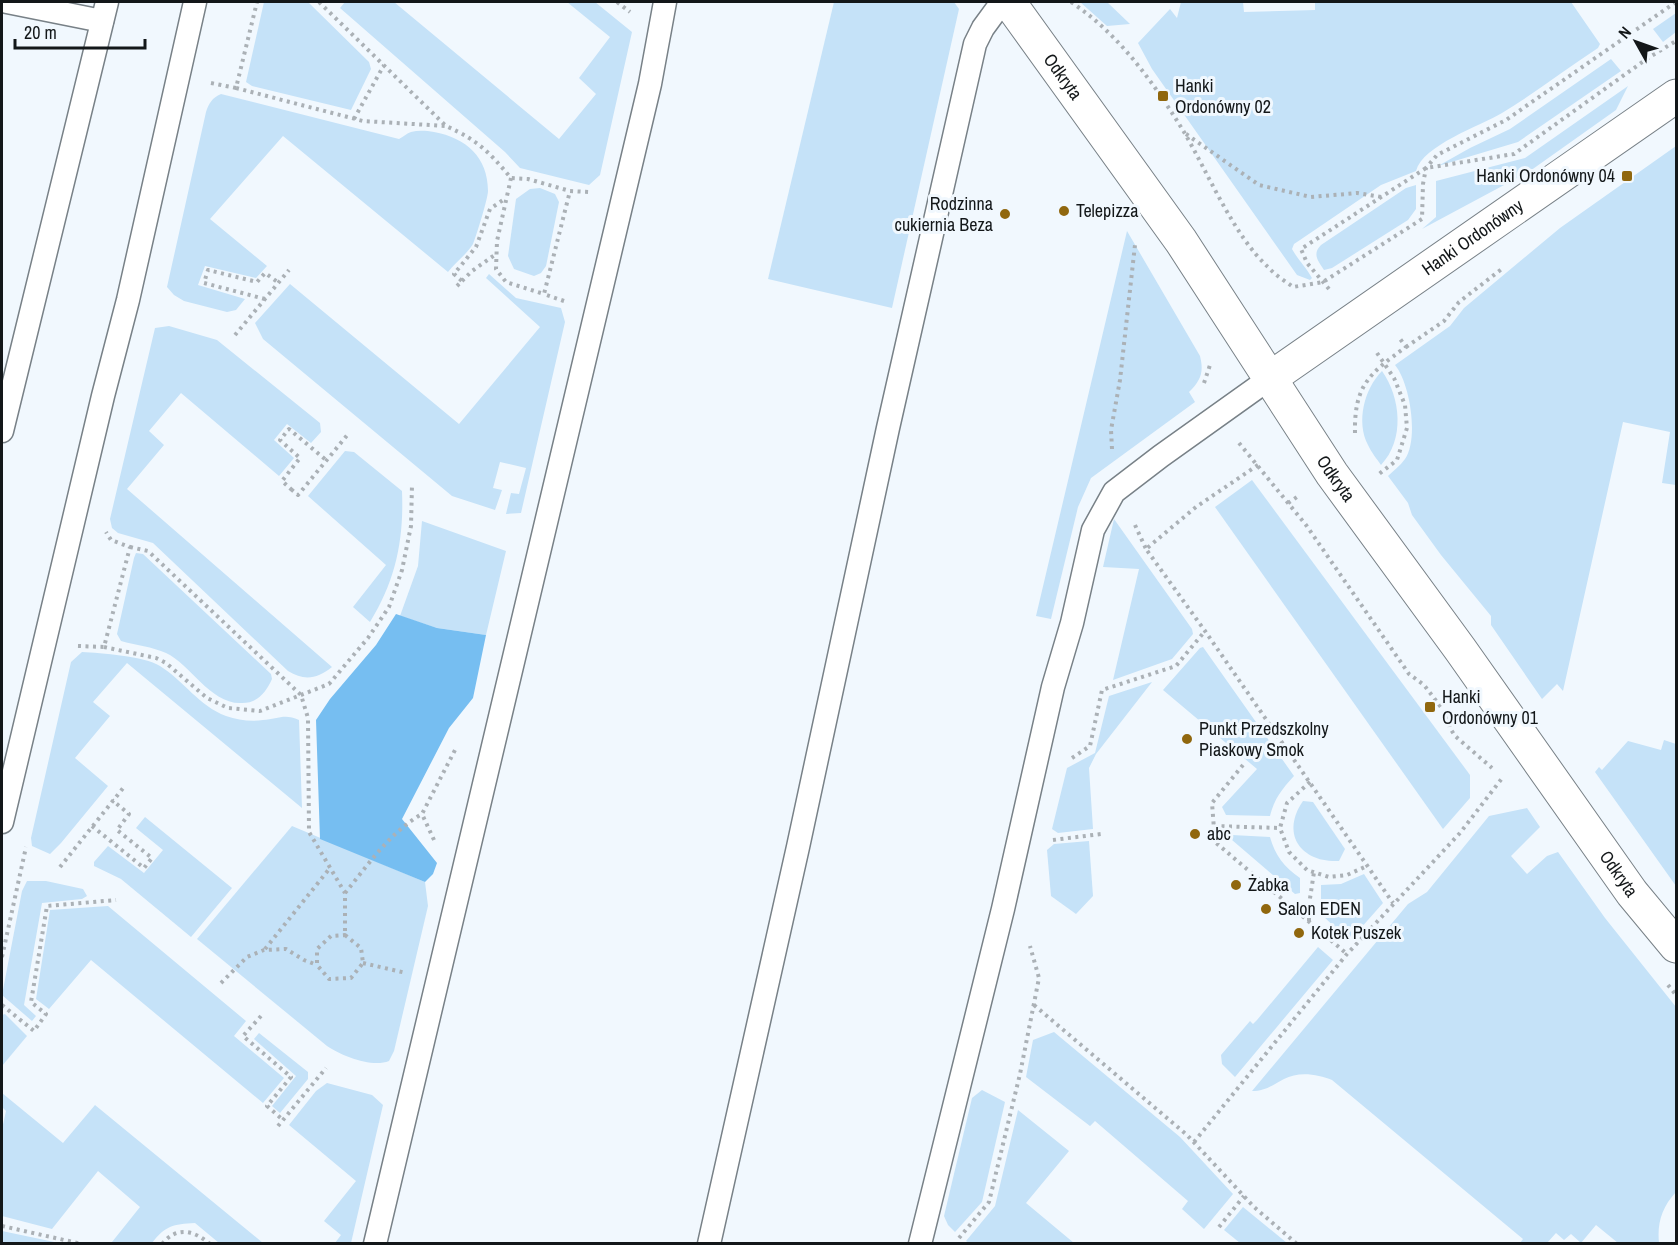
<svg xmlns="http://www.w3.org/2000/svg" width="1678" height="1245" font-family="'Archivo Narrow',sans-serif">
	<rect width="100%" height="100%" fill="#f1f8fe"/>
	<!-- green -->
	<g fill="#c5e2f8">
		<path d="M264 2H308L369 62 371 69 351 110 252 86 246 82Z"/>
		<path d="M345 2H394L559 139 596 94 579 78 610 37 567 2H595L632 32 600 175 589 185 520 168 505 152 340 8Z"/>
		<path d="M834 2H954L959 9 892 308 768 279Z"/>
		<path d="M1080 2H1107L1130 24 1107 26Z"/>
		<path d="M1181 2H1243L1244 12 1315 10V2H1571L1600 44 1598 48C1566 69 1535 93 1502 113 1480 126 1423 145 1416 171L1381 185 1300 240 1294 244 1292 249C1298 260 1306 267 1312 278L1310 280 1297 275 1152 69 1138 43 1170 9 1177 18Z"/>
		<path d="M1676 13V32L1663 42 1653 29Z"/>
		<path d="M1611 59 1621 71 1518 142 1438 166 1470 148 1510 129Z"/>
		<path d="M1628 86 1616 110 1530 171 1422 229 1436 217V181L1525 158Z"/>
		<path d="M221 94 399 139C403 137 407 133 411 132 419 130 427 131 434 132 466 138 488 157 488 191 488 198 476 237 473 244 467 254 455 263 448 272L283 136 210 219 267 266 256 278 205 266 198 285 245 299 236 310 227 312 184 301 174 295 167 287 206 112C209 103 212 98 221 94Z"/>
		<path d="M1676 146V485L1662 483 1670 432 1623 422 1563 691 1557 684 1542 699 1491 625V616L1441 555 1412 515 1408 503 1388 476C1393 471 1400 466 1405 459 1419 439 1410 383 1395 365L1450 326 1464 308 1560 228Z"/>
		<path d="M1416 185V209L1408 220 1332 268 1324 270C1318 261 1312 254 1321 245L1406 188Z"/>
		<path d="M540 188 555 194 559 202 546 266 541 273 534 276 514 269 508 256 516 199 530 189Z"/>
		<path d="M1127 231 1200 356C1204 372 1201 380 1189 392L1195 402 1091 478 1078 507 1051 619 1036 616Z"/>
		<path d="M489 274 516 298 561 308 565 322 521 513 506 514 511 493 519 494 526 468 500 462 493 488 502 490 495 510 452 496 263 339 255 323 290 284 459 424 540 327 486 278Z"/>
		<path d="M169 326 217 340 320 423 321 432 311 443 287 424 274 440 294 458 279 476 181 393 149 431 164 445 127 489 332 667C317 679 304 681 288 671L153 543 118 533 112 528 110 519 155 328Z"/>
		<path d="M1382 371C1401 398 1405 440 1381 465 1377 459 1371 452 1368 445 1356 422 1364 389 1382 371Z"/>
		<path d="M345 451 354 452 402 491C404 539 396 580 370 622L353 607 386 565 308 496Z"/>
		<path d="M1252 480 1470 775V798L1443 829 1215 507Z"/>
		<path d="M1114 519 1192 629 1193 634 1172 659 1113 680 1139 569 1103 567Z"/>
		<path d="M422 521 506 551 486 635 437 628 400 616 418 566Z"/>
		<path d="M136 553 143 554 271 674 272 679C266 692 258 703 242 703 211 705 190 664 166 653 153 647 135 645 121 641L117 634 134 558Z"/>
		<path d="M1203 647 1294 776C1282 789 1274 799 1270 816L1226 815 1222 807 1257 769 1163 690 1200 648Z"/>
		<path d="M82 652C101 653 144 656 160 666 184 681 199 706 226 716 238 720 251 722 263 720 277 719 285 713 299 720L302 808 127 663 93 702 110 716 75 758 108 786 61 843 50 854 32 846 31 838 71 662Z"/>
		<path d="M1152 682 1096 754 1089 768 1093 829 1058 833 1052 829 1067 768 1095 753 1109 696Z"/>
		<path d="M1664 740 1676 744V886L1595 772 1599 767 1602 770 1628 741 1661 750Z"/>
		<path d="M1303 801 1313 802 1345 849 1339 861C1301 863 1280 834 1303 801Z"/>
		<path d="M1527 808 1540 827 1511 856 1527 874 1547 856 1558 852 1605 918 1676 1007V1192C1662 1207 1657 1223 1659 1243H1618L1596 1225 1581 1243 1571 1234 1564 1240 1556 1233 1547 1243H1520L1523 1239 1332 1080C1318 1074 1298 1071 1284 1079 1273 1085 1265 1091 1252 1091L1408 904 1427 892 1489 816Z"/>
		<path d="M145 817 232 888 191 937 121 879 94 866V862L108 846 144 873 163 850 136 828Z"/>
		<path d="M292 826 425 882 428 906 394 1051 389 1061C372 1068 342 1056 327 1046L197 939Z"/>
		<path d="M1232 835 1270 837C1275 855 1284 867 1300 878V893L1295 894 1232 840Z"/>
		<path d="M1089 841 1093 896 1076 914 1051 896 1047 850 1054 844Z"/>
		<path d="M1364 874 1383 903 1352 938 1344 936 1321 914V885L1341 884Z"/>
		<path d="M27 881H46L83 889 87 896 82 899 42 903 24 1005 36 1016 32 1021 2 995 22 891Z"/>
		<path d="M108 906 246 1021 234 1036 284 1078 263 1103 91 960 49 1009 36 999 50 910Z"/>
		<path d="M1318 947 1333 960 1235 1077 1222 1064 1221 1055 1250 1021 1253 1024 1257 1020Z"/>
		<path d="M5 1014 27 1036 2 1066V1015Z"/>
		<path d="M1054 1032 1180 1137 1233 1194 1204 1229 1182 1209 1188 1201 1095 1121 1090 1126 1026 1077 1033 1040Z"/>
		<path d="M259 1033 308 1072V1079L280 1113 272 1106 296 1076 254 1039Z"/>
		<path d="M327 1083 372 1095 383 1105 351 1243H335L341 1235 324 1221 356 1181 289 1125 316 1091Z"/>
		<path d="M982 1090 1005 1102 982 1202 955 1232 948 1225 944 1216 972 1098Z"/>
		<path d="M2 1093 63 1143 95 1105 263 1243H219L195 1223C173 1224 165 1226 152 1243H113L112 1242 140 1207 98 1171 52 1229 2 1216V1129L6 1111 2 1107Z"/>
		<path d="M1018 1110 1069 1151 1026 1203 1074 1243 970 1244 966 1241 995 1206Z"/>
		<path d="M1243 1207 1287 1243H1240L1224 1230Z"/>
		<path d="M2 1231 59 1243H2Z"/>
	</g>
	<!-- forest -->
	<path fill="#76bef1" d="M396 614 437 628 486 635 473 698 449 728 402 819 437 863 433 874 425 882 320 839 316 720 330 699 376 645Z"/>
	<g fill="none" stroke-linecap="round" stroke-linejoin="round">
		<!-- service casing -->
		<g stroke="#788187" stroke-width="25">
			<g id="service">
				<path d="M7 2 102 21"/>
				<path d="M2 431 107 2"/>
				<path d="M2 822 103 396 128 300 195 2"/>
				<path d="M375 1244 650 84 665 2"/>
				<path d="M709 1244 798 847 888 428 975 44 983 28 1002 2"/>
				<path d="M920 1244 1003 909 1053 687 1072 623 1093 530 1114 492 1161 456 1269 379"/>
			</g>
		</g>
		<!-- minor casing -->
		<g stroke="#788187" stroke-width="35">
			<g id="minor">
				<path id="s1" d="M1009 2 1181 241 1332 474 1460 649 1632 893 1676 946"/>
				<path id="s2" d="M1269 379 1676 96"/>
			</g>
		</g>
		<!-- path -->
		<g stroke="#abb1b6" stroke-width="4" stroke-dasharray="3 4.5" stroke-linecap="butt">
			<path d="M319 2 446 126C479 141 488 151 511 178L528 179 570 191"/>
			<path d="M617 2 630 12"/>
			<path d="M1071 2C1119 34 1154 83 1184 132 1208 173 1234 236 1268 267 1275 275 1285 281 1293 287L1323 282 1422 219 1423 184 1426 168 1437 155 1506 120 1676 2"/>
			<path d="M211 83 236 88 257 2"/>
			<path d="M236 88 363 121 446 126"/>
			<path d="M354 119 384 65"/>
			<path d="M1186 134 1259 185 1311 197 1357 193 1382 197"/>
			<path d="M511 178 497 241 496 269 506 282 544 294"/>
			<path d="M462 281 472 271 496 254"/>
			<path d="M457 286 462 281 454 274 476 247 490 209 506 198"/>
			<path d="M1329 289 1307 263 1301 249 1426 168 1514 154 1648 58 1676 41"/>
			<path d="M265 299 204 283 208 270 257 282 265 273 279 283"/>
			<path d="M564 301 544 294 570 191 589 192"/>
			<path d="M235 335 289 270"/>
			<path d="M1406 347 1444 321 1459 302 1503 268"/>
			<path d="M1377 353 1394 378 1405 405 1407 428 1397 460 1379 474"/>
			<path d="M1204 383 1211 362"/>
			<path d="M1355 433C1354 385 1370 373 1406 347L1398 336"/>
			<path d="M1239 443 1306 525 1409 674 1424 685 1447 715 1450 728 1455 736 1492 768"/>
			<path d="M1112 449 1111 430 1120 380 1135 245"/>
			<path d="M1258 465 1196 507 1146 549 1205 631 1393 903"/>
			<path d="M292 490 282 481 300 458 280 440 289 429 326 460"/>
			<path d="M292 491V490L298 495 349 433"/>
			<path d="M1288 503 1300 495"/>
			<path d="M1135 525 1146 549"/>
			<path d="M130 547 148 551 301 695 308 718 309 832 345 893V935"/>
			<path d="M78 646 104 647 130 547 111 540 106 532"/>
			<path d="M104 647 156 658 166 663 207 698 228 708 260 711 329 684 368 638 389 607 402 570 411 526 412 485"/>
			<path d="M1072 758 1090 746 1102 690 1176 666 1205 631"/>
			<path d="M1243 765 1212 803 1215 842 1347 954"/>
			<path d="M1310 782 1287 803 1280 828 1289 852 1307 870 1329 877 1347 875 1367 866"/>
			<path d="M92 826 144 868 152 858 117 830 129 814 112 800"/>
			<path d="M1214 826 1280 828"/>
			<path d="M434 840 422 814 455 750"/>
			<path d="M1053 840 1101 834"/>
			<path d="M60 867 124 787"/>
			<path d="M345 893C368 865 390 832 422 814"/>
			<path d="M1309 921V905L1314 872"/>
			<path d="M345 935 361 948 363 963 351 978 329 979 317 965V949L331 936Z"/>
			<path d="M265 949 330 868"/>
			<path d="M2 957 26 847"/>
			<path d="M363 963 406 973"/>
			<path d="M221 983 247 957 264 950 286 949 304 960 317 965"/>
			<path d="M1668 985 1676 995"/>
			<path d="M2 1005 34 1031 46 1014 31 1002 47 906 116 900"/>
			<path d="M1034 1005 1187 1135 1254 1207 1297 1244"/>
			<path d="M261 1016 243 1036 291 1077 267 1106 283 1120"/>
			<path d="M278 1126 326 1068"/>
			<path d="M1194 1142 1347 954 1460 833 1503 777"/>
			<path d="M2 1226 82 1244"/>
			<path d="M1219 1227 1244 1196"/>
			<path d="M959 1238 989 1202 1020 1074 1039 978 1030 946"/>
			<path d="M162 1244C177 1226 193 1230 210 1244"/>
		</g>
		<!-- service -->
		<use href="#service" stroke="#fff" stroke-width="22"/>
		<!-- minor -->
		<use href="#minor" stroke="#fff" stroke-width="33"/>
	</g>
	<!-- markers -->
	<g fill="#90670e" stroke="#f1f8fe" stroke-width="2">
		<rect x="1157" y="90" width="12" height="12" rx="3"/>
		<rect x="1621" y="170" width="12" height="12" rx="3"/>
		<circle cx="1064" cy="211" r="6"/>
		<circle cx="1005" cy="214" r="6"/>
		<rect x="1424" y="701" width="12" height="12" rx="3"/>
		<circle cx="1187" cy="739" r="6"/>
		<circle cx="1195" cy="834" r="6"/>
		<circle cx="1236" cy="885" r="6"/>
		<circle cx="1266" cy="909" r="6"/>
		<circle cx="1299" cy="933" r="6"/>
	</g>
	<g text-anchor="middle" stroke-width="6" stroke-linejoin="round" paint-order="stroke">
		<!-- street labels -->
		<g font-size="18" fill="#131719" stroke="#f1f8fe">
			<text dy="6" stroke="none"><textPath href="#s1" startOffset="92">Odkryta</textPath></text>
			<text dy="6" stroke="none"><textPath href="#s2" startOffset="248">Hanki Ordonówny</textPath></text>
			<text dy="6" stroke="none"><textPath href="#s1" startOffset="578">Odkryta</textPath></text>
			<text dy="6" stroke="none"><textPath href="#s1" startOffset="1064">Odkryta</textPath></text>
		</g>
		<!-- poi labels -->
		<g font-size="18" fill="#131719" stroke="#f1f8fe" text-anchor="start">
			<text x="1175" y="92">Hanki<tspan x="1175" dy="21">Ordonówny 02</tspan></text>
			<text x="1615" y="182" text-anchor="end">Hanki Ordonówny 04</text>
			<text x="993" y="210" text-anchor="end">Rodzinna<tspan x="993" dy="21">cukiernia Beza</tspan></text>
			<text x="1076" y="217">Telepizza</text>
			<text x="1442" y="703">Hanki<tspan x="1442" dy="21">Ordonówny 01</tspan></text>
			<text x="1199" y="735">Punkt Przedszkolny<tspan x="1199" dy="21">Piaskowy Smok</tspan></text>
			<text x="1207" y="840">abc</text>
			<text x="1248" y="891">Żabka</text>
			<text x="1278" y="915">Salon EDEN</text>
			<text x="1311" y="939">Kotek Puszek</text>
		</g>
	</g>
	<!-- border -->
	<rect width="1678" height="1245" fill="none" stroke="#131719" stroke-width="6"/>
	<!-- north arrow -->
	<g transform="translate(1636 42) rotate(310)" stroke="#f1f8fe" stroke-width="4.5" paint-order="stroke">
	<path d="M0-4.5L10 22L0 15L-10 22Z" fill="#131719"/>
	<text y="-9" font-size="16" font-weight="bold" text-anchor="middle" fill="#131719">N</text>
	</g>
	<!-- scale -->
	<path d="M15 39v9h130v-9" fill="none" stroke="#131719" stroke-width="3"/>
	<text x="24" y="39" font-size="18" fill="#131719" stroke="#f1f8fe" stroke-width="4.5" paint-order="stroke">20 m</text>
</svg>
